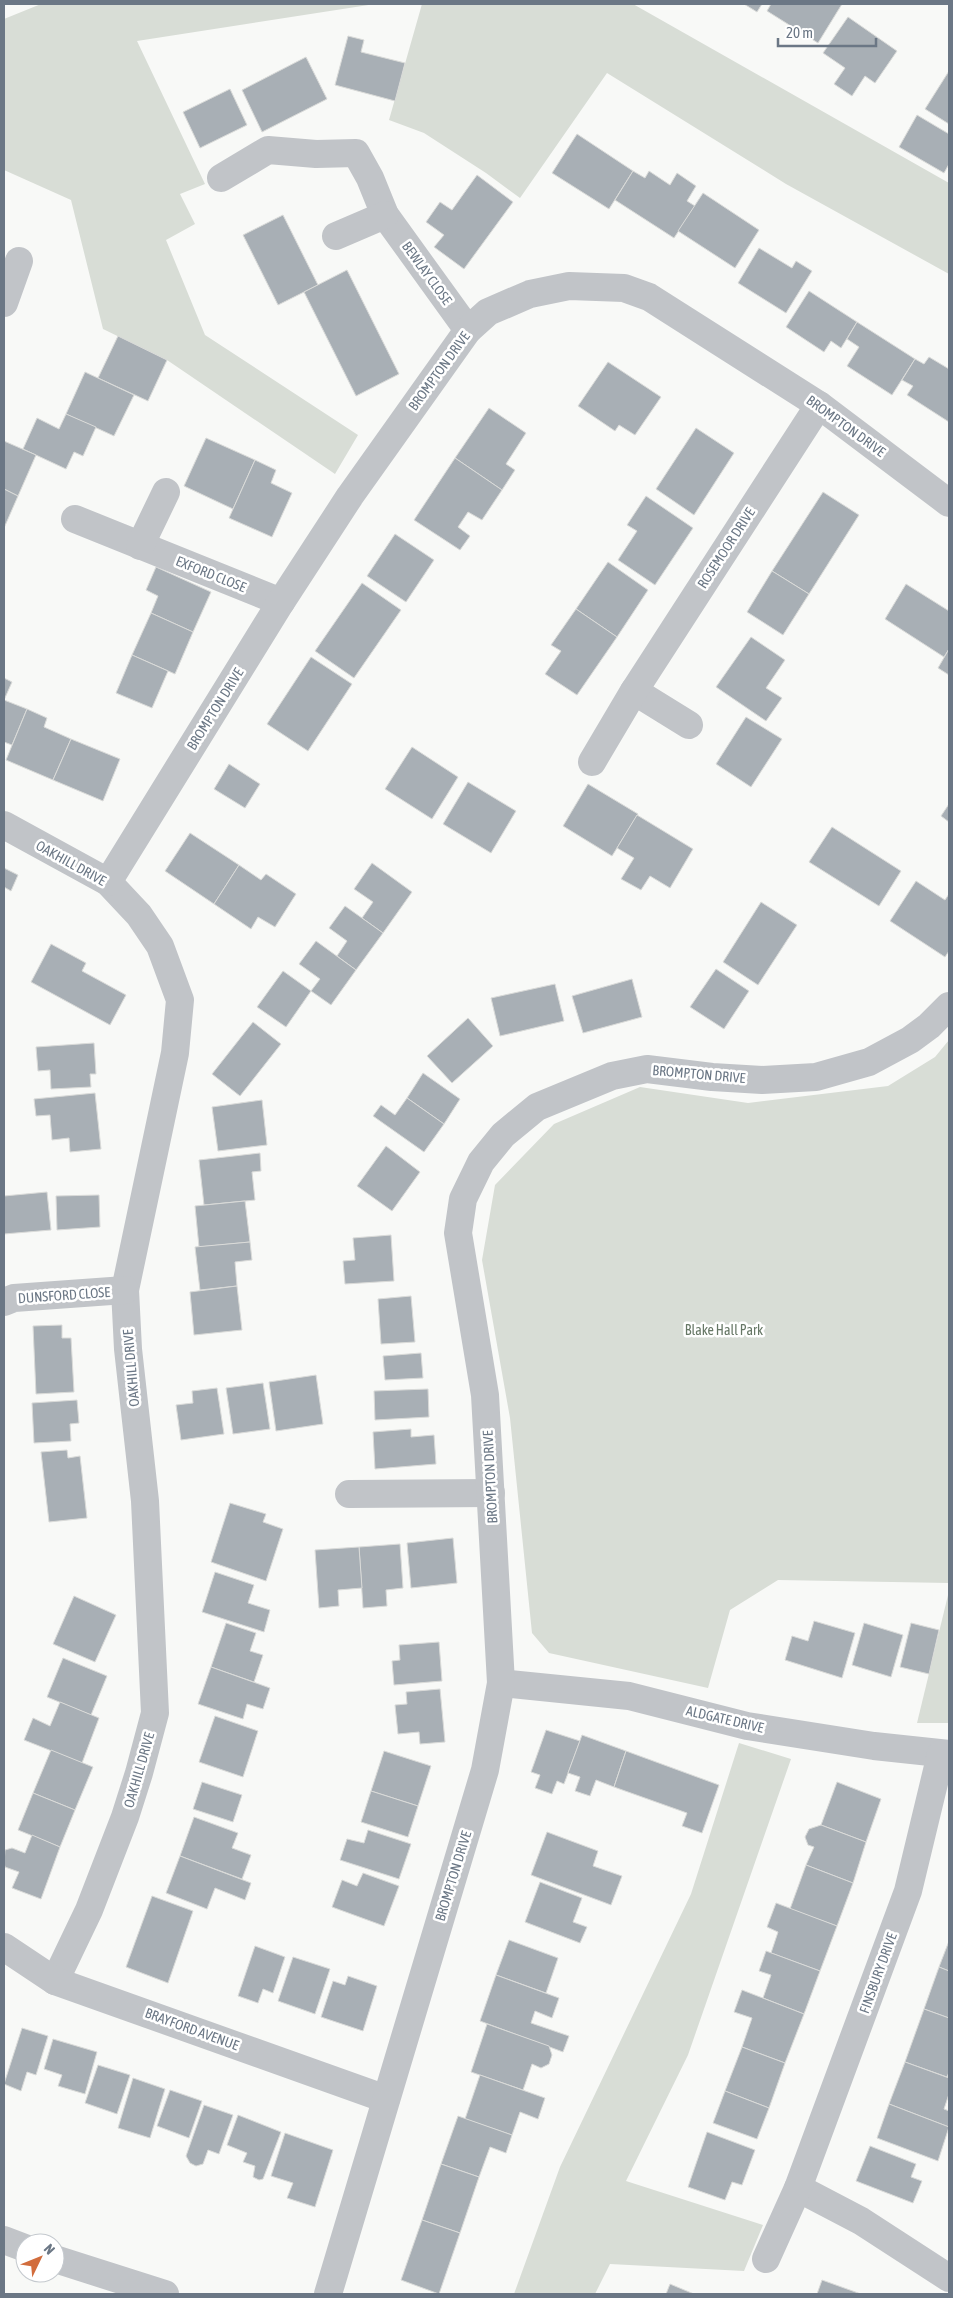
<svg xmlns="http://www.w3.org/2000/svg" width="953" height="2298" font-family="'Asap Condensed',sans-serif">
	<rect width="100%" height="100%" fill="#f8f9f7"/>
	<!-- green -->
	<g fill="#d8ddd6">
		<path d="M41 4H375L137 41 205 184 180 194 195 224 166 240 205 335 358 435 335 474 167 360 103 329 71 200 4 170V19Z"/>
		<path d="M422 4H633L949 183V274L786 184 607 73 520 198 486 173 424 133 389 120Z"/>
		<path d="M949 1040V1583L778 1580 730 1610 708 1688 549 1653 532 1633 510 1418 482 1260 495 1185 554 1124 640 1087 748 1103 888 1086 935 1057Z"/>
		<path d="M949 1591V1723H917Z"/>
		<path d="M739 1743 791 1759 688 2055 626 2181 763 2225 744 2271 610 2264 595 2294H514L560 2167 691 1894Z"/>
	</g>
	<!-- building -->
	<g fill="#a8afb5" stroke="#dadbd9">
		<path d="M744 4H762L757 12Z"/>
		<path d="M771 4H842L818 43 767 11Z"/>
		<path d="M848 17 897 51 875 83 865 76 852 96 834 84 845 68 823 53Z"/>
		<path d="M348 36 364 40 361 52 405 63 395 101 335 85Z"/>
		<path d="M306 57 327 99 262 132 242 90Z"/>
		<path d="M949 71V124L925 109Z"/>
		<path d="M230 89 247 125 200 148 183 112Z"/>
		<path d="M917 115 949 134V164L944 173 899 147Z"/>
		<path d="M577 134 633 171 609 209 552 173Z"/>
		<path d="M633 171 645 178 649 171 670 185 677 173 696 186 687 201 695 206 674 238 615 200Z"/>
		<path d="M477 175 513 202 464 269 434 247 444 235 426 222 440 202 452 210Z"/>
		<path d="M703 193 759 230 735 268 678 231Z"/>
		<path d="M283 215 318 285 278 305 243 235Z"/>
		<path d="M759 248 792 268 796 261 812 271 786 313 738 283Z"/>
		<path d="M347 270 399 374 356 396 304 292Z"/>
		<path d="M809 291 857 322 841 348 831 341 824 352 786 327Z"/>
		<path d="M857 322 915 359 892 395 847 366 859 347 847 339Z"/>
		<path d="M118 336 167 360 148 401 98 378Z"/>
		<path d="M929 357 949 369V422L907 395 913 386 902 380 915 359 924 364Z"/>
		<path d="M608 362 661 397 635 435 619 425 615 431 578 406Z"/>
		<path d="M85 372 134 395 114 436 66 414Z"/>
		<path d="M489 408 526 433 506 464 515 470 502 490 455 458Z"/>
		<path d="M66 414 96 427 83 456 74 452 66 469 23 449 37 418 59 429Z"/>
		<path d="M696 428 734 453 694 515 656 489Z"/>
		<path d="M206 438 255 460 233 509 184 486Z"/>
		<path d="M4 441 36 455 18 496 4 489Z"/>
		<path d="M455 458 502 490 482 520 468 512 458 527 470 536 460 550 414 520Z"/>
		<path d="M255 460 276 470 271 483 292 493 272 537 229 518Z"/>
		<path d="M4 489 18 496 4 528Z"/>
		<path d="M823 492 859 515 809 594 772 571Z"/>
		<path d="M646 496 693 528 655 585 618 560 637 531 627 525Z"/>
		<path d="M395 534 434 560 406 602 367 576Z"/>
		<path d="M608 562 648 590 617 637 576 609Z"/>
		<path d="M156 567 211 592 193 632 151 613 158 596 146 590Z"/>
		<path d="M772 571 809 594 783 635 747 612Z"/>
		<path d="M362 583 401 610 354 678 315 651Z"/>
		<path d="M906 584 949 611V649L944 657 885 619Z"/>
		<path d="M576 609 617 637 577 695 545 674 561 651 551 645Z"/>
		<path d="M151 613 193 632 175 674 132 655Z"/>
		<path d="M751 637 785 660 766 688 782 698 766 721 716 687Z"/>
		<path d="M949 649V675L938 668Z"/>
		<path d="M132 655 168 671 152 708 116 693Z"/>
		<path d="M311 657 352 684 308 751 267 724Z"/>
		<path d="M4 678 12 682 4 700 27 709 12 745 4 742Z"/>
		<path d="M27 709 47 718 44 727 71 739 53 780 6 760Z"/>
		<path d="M746 717 782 739 751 787 716 764Z"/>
		<path d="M71 739 120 759 103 801 53 780Z"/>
		<path d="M412 747 458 777 432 819 385 789Z"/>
		<path d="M229 764 260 784 245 808 214 789Z"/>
		<path d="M468 782 516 811 491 853 443 824Z"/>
		<path d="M588 784 638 814 612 856 563 826Z"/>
		<path d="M949 804V822L941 816Z"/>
		<path d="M637 815 693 849 670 888 650 876 641 890 621 879 634 858 617 848Z"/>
		<path d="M832 827 901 871 879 906 809 862Z"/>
		<path d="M190 833 239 865 214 904 165 871Z"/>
		<path d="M372 863 412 892 383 933 362 918 373 902 354 889Z"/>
		<path d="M239 865 261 880 266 874 296 894 275 927 258 917 251 929 214 904Z"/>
		<path d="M4 868 18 875 11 891 4 887Z"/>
		<path d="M916 881 945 900 949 894V951L945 957 890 921Z"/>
		<path d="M761 902 797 925 758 985 723 962Z"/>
		<path d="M345 906 383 933 356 970 337 956 347 941 329 928Z"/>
		<path d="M316 941 356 970 331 1005 311 991 320 979 299 964Z"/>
		<path d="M51 944 86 963 82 971 126 995 110 1025 31 982Z"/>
		<path d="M716 969 749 991 724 1029 690 1007Z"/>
		<path d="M283 971 311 991 286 1027 257 1007Z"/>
		<path d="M632 979 642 1017 583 1033 572 996Z"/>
		<path d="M555 984 564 1021 500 1036 491 998Z"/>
		<path d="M468 1018 493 1046 452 1083 427 1056Z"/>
		<path d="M253 1022 281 1044 240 1096 212 1074Z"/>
		<path d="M94 1043 96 1074H90L91 1087 51 1089 50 1070 38 1071 36 1047Z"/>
		<path d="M423 1073 460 1099 444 1124 407 1098Z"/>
		<path d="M95 1093 101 1149 70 1152 69 1138 52 1140 50 1115 36 1116 34 1099Z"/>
		<path d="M407 1098 444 1124 424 1152 373 1116 381 1105 395 1115Z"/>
		<path d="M262 1100 267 1145 218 1151 212 1107Z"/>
		<path d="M386 1146 420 1172 392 1211 357 1186Z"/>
		<path d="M260 1153 261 1171 252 1172 255 1200 204 1205 199 1160Z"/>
		<path d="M47 1192 51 1230 4 1234V1196Z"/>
		<path d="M99 1195 100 1227 57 1230 56 1196Z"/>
		<path d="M245 1201 250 1242 199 1247 195 1206Z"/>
		<path d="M391 1235 394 1281 345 1284 343 1261 355 1260 353 1238Z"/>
		<path d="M250 1242 252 1260 235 1262 237 1286 200 1290 195 1247Z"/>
		<path d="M237 1286 242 1330 194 1335 190 1292Z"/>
		<path d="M411 1296 415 1342 381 1344 378 1299Z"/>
		<path d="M62 1325V1338H71L74 1392 36 1394 33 1326Z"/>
		<path d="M421 1353 423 1378 385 1380 383 1356Z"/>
		<path d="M316 1375 323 1424 276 1431 269 1382Z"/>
		<path d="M263 1383 270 1429 233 1434 226 1388Z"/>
		<path d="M217 1388 224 1434 181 1440 176 1405 193 1403 192 1391Z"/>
		<path d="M428 1389 429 1417 375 1420 374 1391Z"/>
		<path d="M77 1400 79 1423 70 1424 71 1441 34 1443 32 1403Z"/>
		<path d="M411 1429V1437L434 1435 436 1464 375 1469 373 1432Z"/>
		<path d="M67 1450 68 1458 80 1456 87 1518 49 1522 41 1452Z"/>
		<path d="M230 1503 266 1514 263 1522 283 1529 266 1581 211 1562Z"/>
		<path d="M453 1538 457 1583 411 1588 407 1543Z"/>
		<path d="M400 1544 403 1588 386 1590 387 1606 363 1608 359 1547Z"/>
		<path d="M359 1547 362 1588 338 1590 339 1606 319 1608 315 1550Z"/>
		<path d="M215 1572 254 1585 248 1603 270 1610 264 1632 202 1612Z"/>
		<path d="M74 1596 116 1615 95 1662 53 1644Z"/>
		<path d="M814 1621 855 1633 842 1678 785 1660 792 1636 808 1641Z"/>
		<path d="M226 1623 256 1633 250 1651 263 1655 254 1682 211 1667Z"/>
		<path d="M864 1623 903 1635 891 1677 852 1665Z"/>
		<path d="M911 1623 939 1630 929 1674 900 1667Z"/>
		<path d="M439 1642 442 1681 394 1685 392 1661 400 1660 399 1645Z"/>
		<path d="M63 1658 107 1676 91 1715 47 1697Z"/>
		<path d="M211 1667 270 1688 263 1709 247 1704 243 1719 198 1704Z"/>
		<path d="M440 1689 445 1742 420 1744 419 1732 398 1734 395 1705 407 1704 406 1692Z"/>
		<path d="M60 1702 99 1718 82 1763 24 1740 33 1718 50 1726Z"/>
		<path d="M215 1716 258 1731 243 1777 199 1762Z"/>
		<path d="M546 1730 580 1741 564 1784 557 1781 552 1794 535 1788 540 1775 531 1772Z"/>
		<path d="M582 1735 626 1751 614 1787 596 1780 590 1796 575 1791 580 1777 568 1773Z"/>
		<path d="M51 1750 93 1767 75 1810 33 1793Z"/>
		<path d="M384 1751 431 1766 418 1806 371 1791Z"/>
		<path d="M626 1751 719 1785 702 1833 682 1826 687 1813 614 1787Z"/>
		<path d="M202 1782 242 1795 233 1822 193 1809Z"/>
		<path d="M837 1782 881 1799 866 1842 821 1825Z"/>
		<path d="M371 1791 418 1806 408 1837 361 1822Z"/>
		<path d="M33 1793 75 1810 60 1847 18 1830Z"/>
		<path d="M194 1817 238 1833 232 1848 251 1855 242 1879 180 1856Z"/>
		<path d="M821 1825 866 1842 853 1883 806 1865 814 1847 808 1845 805 1837 809 1829Z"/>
		<path d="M368 1830 411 1844 399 1879 340 1860 347 1839 364 1843Z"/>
		<path d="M547 1832 598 1851 593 1866 622 1876 611 1905 531 1875Z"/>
		<path d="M32 1835 60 1847 41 1899 12 1888 19 1872 5 1867 4 1863 5 1850 12 1848 25 1853Z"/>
		<path d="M180 1856 251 1883 245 1900 215 1888 207 1909 166 1893Z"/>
		<path d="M806 1865 853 1883 837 1926 790 1909Z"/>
		<path d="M363 1873 399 1886 384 1926 332 1907 342 1880 357 1886Z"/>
		<path d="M540 1882 582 1898 573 1922 587 1927 580 1943 525 1922Z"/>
		<path d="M152 1896 193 1911 168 1983 126 1967Z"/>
		<path d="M776 1903 837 1926 820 1971 771 1953 778 1932 767 1927Z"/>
		<path d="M509 1940 558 1958 546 1993 496 1975Z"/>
		<path d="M949 1941V1971L939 1967Z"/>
		<path d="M255 1946 285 1957 273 1993 263 1989 258 2003 238 1996Z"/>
		<path d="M766 1951 820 1971 804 2014 763 1998 771 1975 759 1971Z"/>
		<path d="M293 1957 330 1969 315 2014 278 2001Z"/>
		<path d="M939 1967 949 1971V2018L924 2009Z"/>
		<path d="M496 1975 559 1998 552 2018 535 2011 531 2023 569 2036 563 2052 480 2021Z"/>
		<path d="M348 1976 377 1986 363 2031 321 2017 333 1981 345 1985Z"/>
		<path d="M742 1990 804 2014 785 2063 742 2047 752 2018 734 2012Z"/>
		<path d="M924 2009 949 2018V2072L947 2077 905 2062Z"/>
		<path d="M487 2024 549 2046 552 2055 549 2064 541 2068 532 2064 523 2090 471 2072Z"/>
		<path d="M22 2028 48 2036 36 2075 27 2072 21 2091 4 2084Z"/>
		<path d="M53 2039 97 2052 85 2094 58 2086 62 2075 44 2069Z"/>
		<path d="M742 2047 785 2063 769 2108 725 2091Z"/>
		<path d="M905 2062 949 2078V2094L944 2109 949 2111V2127L889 2104Z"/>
		<path d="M98 2065 130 2075 117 2114 85 2103Z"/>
		<path d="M480 2075 545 2098 538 2119 520 2112 512 2135 465 2119Z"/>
		<path d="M133 2078 165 2089 150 2138 118 2128Z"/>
		<path d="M170 2090 202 2101 189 2138 157 2126Z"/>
		<path d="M725 2091 769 2108 757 2139 713 2123Z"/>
		<path d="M889 2104 949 2127 938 2161 877 2138Z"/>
		<path d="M204 2105 233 2115 219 2154 208 2150 203 2164 196 2166 190 2163 186 2156Z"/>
		<path d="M238 2115 281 2132 263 2179 259 2180 253 2177 255 2166 243 2162 247 2153 227 2145Z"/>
		<path d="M458 2116 512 2135 506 2153 490 2147 479 2177 441 2164Z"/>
		<path d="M707 2132 755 2150 742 2185 732 2182 725 2200 688 2187Z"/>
		<path d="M285 2133 333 2150 315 2207 287 2198 293 2183 271 2176Z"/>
		<path d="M870 2146 916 2164 911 2177 922 2181 913 2203 856 2181Z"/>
		<path d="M441 2164 479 2177 460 2233 422 2220Z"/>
		<path d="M422 2220 460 2233 439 2294 401 2280Z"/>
		<path d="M822 2280 861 2294H817Z"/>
		<path d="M670 2284 694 2294H666Z"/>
	</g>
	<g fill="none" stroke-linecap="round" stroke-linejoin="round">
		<!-- minor -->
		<g stroke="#c1c4c8" stroke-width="28">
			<path d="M221 178 268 150 316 154 356 153 370 178 385 215 468 330"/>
			<path d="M336 236 385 215"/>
			<path d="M4 303 19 261"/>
			<path d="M75 519 281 602"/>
			<path d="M140 546 166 492"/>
			<path d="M634 691 689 725"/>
			<path d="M592 762 634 691 819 405"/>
			<path d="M4 825 108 882 139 915 160 946 180 1000 175 1053 125 1290 128 1349 145 1501 155 1713 139 1773 125 1817 89 1910 55 1981"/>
			<path d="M108 882 281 602 350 496 468 330 488 312 530 294 569 286 624 288 649 297 819 405 949 503"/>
			<path d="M4 1302 14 1298 125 1290"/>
			<path d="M349 1494 491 1493"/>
			<path d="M501 1683 629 1696 747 1726 874 1746 949 1754"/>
			<path d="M4 1947 55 1981 386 2099"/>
			<path d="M798 2188 861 2221 949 2278"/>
			<path d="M4 2240 25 2248"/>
			<path d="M55 2259 165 2294"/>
			<path d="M766 2259 798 2188 908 1891 941 1754"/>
			<path d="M328 2294 485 1770 501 1683 485 1395 458 1233 463 1199 481 1162 503 1135 537 1107 612 1076 647 1069 712 1077 762 1080 816 1077 869 1062 910 1040 929 1026 949 1006"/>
		</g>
	</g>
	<g text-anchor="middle" stroke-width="5" stroke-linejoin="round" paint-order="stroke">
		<!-- street labels -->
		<g font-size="14" fill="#6b7785" stroke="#fff">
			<text transform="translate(427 273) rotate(54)" y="5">BEWLAY CLOSE</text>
			<text transform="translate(439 371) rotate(-54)" y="5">BROMPTON DRIVE</text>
			<text transform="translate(846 426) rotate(36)" y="5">BROMPTON DRIVE</text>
			<text transform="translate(726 548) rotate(-57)" y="5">ROSEMOOR DRIVE</text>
			<text transform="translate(211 574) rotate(22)" y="5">EXFORD CLOSE</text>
			<text transform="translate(215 709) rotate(-58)" y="5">BROMPTON DRIVE</text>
			<text transform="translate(71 863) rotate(29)" y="5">OAKHILL DRIVE</text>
			<text transform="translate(699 1074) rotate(5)" y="5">BROMPTON DRIVE</text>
			<text transform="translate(64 1295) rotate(-4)" y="5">DUNSFORD CLOSE</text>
			<text transform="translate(131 1368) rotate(-95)" y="5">OAKHILL DRIVE</text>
			<text transform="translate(490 1477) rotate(-93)" y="5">BROMPTON DRIVE</text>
			<text transform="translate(725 1719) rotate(13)" y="5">ALDGATE DRIVE</text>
			<text transform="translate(139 1770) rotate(-74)" y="5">OAKHILL DRIVE</text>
			<text transform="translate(453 1876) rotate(-73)" y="5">BROMPTON DRIVE</text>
			<text transform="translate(878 1973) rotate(-70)" y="5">FINSBURY DRIVE</text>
			<text transform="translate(192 2029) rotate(20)" y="5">BRAYFORD AVENUE</text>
		</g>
		<!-- park labels -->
		<g font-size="14" fill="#667765" stroke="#fff">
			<text x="724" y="1335">Blake Hall Park</text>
		</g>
	</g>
	<!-- border -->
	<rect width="953" height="2298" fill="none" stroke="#6b7785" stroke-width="10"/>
	<!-- north arrow -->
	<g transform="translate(40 2258) rotate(47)"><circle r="24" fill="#ffffff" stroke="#c4c9ce"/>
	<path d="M0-4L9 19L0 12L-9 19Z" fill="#d26d3d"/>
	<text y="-8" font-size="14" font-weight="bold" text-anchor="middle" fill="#6b7785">N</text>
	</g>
	<!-- scale -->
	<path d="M778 38v8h98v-8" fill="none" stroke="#6b7785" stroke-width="2.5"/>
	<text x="786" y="38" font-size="15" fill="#6b7785" stroke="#ffffff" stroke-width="4" paint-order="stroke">20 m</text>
</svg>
